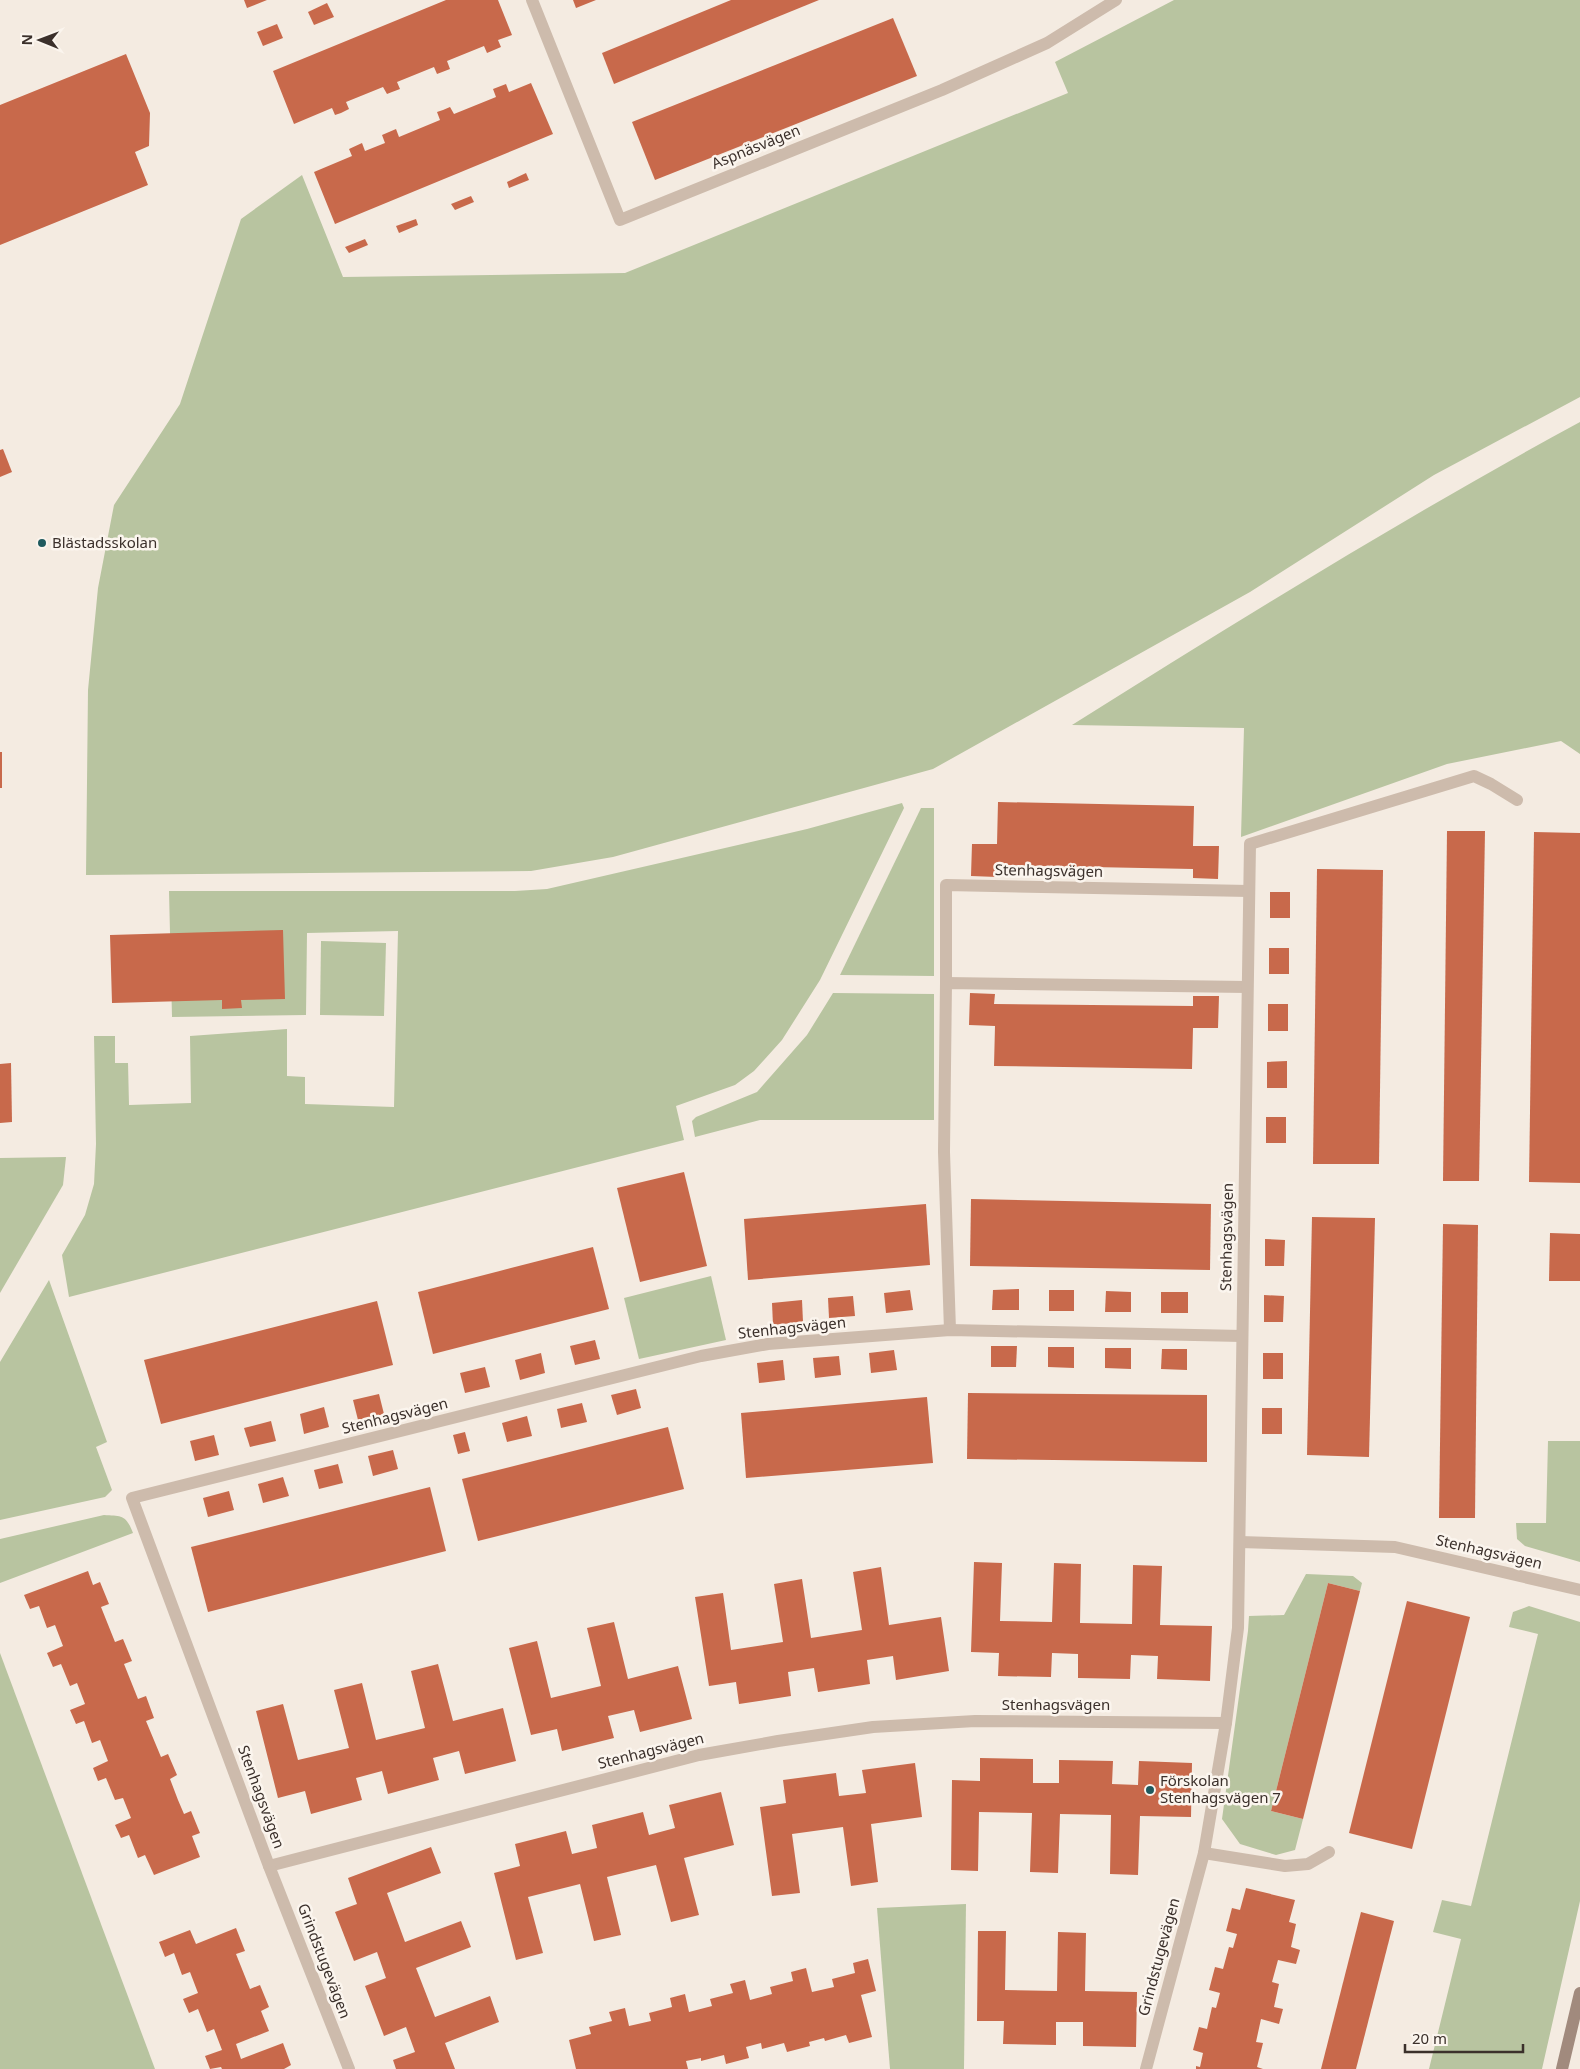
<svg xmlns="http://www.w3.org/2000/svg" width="1580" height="2069" font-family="'Noto Sans',sans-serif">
	<rect width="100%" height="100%" fill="#f4ebe1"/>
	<!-- green -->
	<g fill="#b8c4a0">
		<path d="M1174 0H1580V397L1434 475 1250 592 933 769 613 857 531 871 86 875 88 690 98 588 114 505 180 404 241 219 302 175 343 277 625 273 1068 93 1055 62Z"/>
		<path d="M1580 422V754L1561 741 1447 764 1241 837 1244 728 1072 725C1239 620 1407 516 1580 422Z"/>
		<path d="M902 803 904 808 820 980 782 1040 754 1071 735 1085 676 1106 684 1140 69 1297 62 1255 85 1215 94 1184 96 1144 94 1036H115V1063H128L129 1105 191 1103 190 1036 287 1029V1076L305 1077V1104L394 1107 398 931 307 933 306 1015 172 1017 169 891H515L547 889 807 829Z"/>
		<path d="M921 808H934V976L840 975Z"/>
		<path d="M321 941 386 943 384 1016 320 1015Z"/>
		<path d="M833 993 934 994V1120H760L695 1137 692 1121 696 1117 757 1092 807 1035Z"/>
		<path d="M66 1157 63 1185 0 1293V1158Z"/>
		<path d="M711 1276 726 1340 639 1359 624 1298Z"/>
		<path d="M49 1280 107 1442 96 1447 112 1490 105 1497 0 1520V1362Z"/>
		<path d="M1548 1441H1580V1562L1525 1546 1517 1539 1516 1523H1546Z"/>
		<path d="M104 1515C122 1516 126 1515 133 1533L0 1583V1539Z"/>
		<path d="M1306 1574 1353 1576 1362 1583 1360 1591 1328 1583 1271 1811 1303 1819 1295 1850 1276 1855 1240 1844 1222 1819 1248 1631 1249 1616 1284 1615Z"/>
		<path d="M1529 1606 1580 1622V1901L1542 2069H1429L1461 1939 1433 1932 1442 1900 1471 1906 1538 1634 1509 1627 1513 1612Z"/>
		<path d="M0 1653 155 2069H0Z"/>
		<path d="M966 1904 964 2069H890L877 1908Z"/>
	</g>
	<!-- building -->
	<g fill="#c8694b">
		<path d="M244 0H267L247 8Z"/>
		<path d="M446 0H498L512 35 498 40 501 47 487 53 484 46 447 61 450 69 437 74 434 67 397 82 400 89 392 92 387 94 383 87 346 102 349 109 341 113 335 115 332 108 294 124 273 71Z"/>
		<path d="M573 0H596L576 8Z"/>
		<path d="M731 0H819L614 84 602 53Z"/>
		<path d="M327 3 334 17 314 25 308 12Z"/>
		<path d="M893 18 917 76 655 180 632 122Z"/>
		<path d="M277 24 283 38 263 46 257 32Z"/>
		<path d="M126 54 150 113 149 146 135 152 148 185 0 245V105Z"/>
		<path d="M531 83 553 134 335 224 314 172 352 156 349 149 362 143 365 151 385 143 382 135 396 129 399 137 440 120 437 112 443 110 450 107 454 114 496 97 493 89 506 84 509 92Z"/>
		<path d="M526 173 529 180 509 188 507 182Z"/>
		<path d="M471 196 474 202 455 210 451 204Z"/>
		<path d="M416 219 418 225 399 233 396 226Z"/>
		<path d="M365 239 368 245 349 253 345 247Z"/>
		<path d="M3 449 12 472 0 477V450Z"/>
		<rect x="0" y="752" width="2" height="36"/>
		<path d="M998 802 1194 806 1193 846H1219L1218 879 1193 878V869L997 865V877L971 876 972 844H997Z"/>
		<path d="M1447 831H1485L1479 1181H1443Z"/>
		<path d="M1534 832 1580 833V1183L1529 1182Z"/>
		<path d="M1317 869 1383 870 1379 1164H1313Z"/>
		<rect x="1270" y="892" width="20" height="26"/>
		<path d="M283 930 285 999 241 1000 242 1008 222 1009V1000L112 1003 110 935Z"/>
		<rect x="1269" y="948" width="20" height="26"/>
		<path d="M970 993 995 994 994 1004 1193 1006V996H1219L1218 1028H1193L1192 1069 994 1066 995 1026 969 1025Z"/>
		<rect x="1268" y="1004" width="20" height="27"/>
		<path d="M1287 1061V1088H1267V1062Z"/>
		<path d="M11 1063 12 1122 0 1123V1064Z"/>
		<rect x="1266" y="1117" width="20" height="26"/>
		<path d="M684 1172 707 1266 640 1282 617 1188Z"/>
		<path d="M971 1199 1211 1204 1210 1270 970 1266Z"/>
		<path d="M926 1204 930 1265 748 1280 744 1219Z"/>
		<path d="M1312 1217 1375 1218 1369 1457 1307 1455Z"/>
		<path d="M1443 1224 1478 1225 1475 1518H1439Z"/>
		<path d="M1550 1233 1580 1234V1281H1549Z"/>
		<path d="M1265 1239 1285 1240 1284 1266H1265Z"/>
		<path d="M593 1247 609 1309 433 1354 418 1292Z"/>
		<path d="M1019 1289V1310H992L993 1290Z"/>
		<path d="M910 1290 913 1310 886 1313 884 1293Z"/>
		<rect x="1049" y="1290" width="25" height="21"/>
		<path d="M1106 1291 1131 1292V1312H1105Z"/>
		<rect x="1161" y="1292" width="27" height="21"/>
		<path d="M1264 1295 1284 1296 1283 1322H1264Z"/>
		<path d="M853 1296 855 1316 829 1318 828 1298Z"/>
		<path d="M802 1300 803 1322 773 1325 772 1303Z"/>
		<path d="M377 1301 393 1365 161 1424 144 1360Z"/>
		<path d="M595 1340 600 1359 575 1365 570 1346Z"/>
		<path d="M991 1346H1017L1016 1367H991Z"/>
		<path d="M1048 1347H1074V1368L1048 1367Z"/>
		<path d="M1105 1348H1131V1369L1105 1368Z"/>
		<path d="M1162 1349H1187V1370L1161 1369Z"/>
		<path d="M894 1350 897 1370 871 1373 869 1353Z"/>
		<path d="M541 1353 545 1373 520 1380 515 1360Z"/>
		<rect x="1263" y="1353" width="20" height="26"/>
		<path d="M839 1356 841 1375 815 1378 813 1358Z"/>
		<path d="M783 1360 785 1380 759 1383 757 1363Z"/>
		<path d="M485 1367 490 1387 465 1393 460 1373Z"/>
		<path d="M636 1389 641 1408 617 1415 611 1395Z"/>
		<path d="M968 1393 1207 1395V1462L967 1459Z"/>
		<path d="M379 1394 384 1414 358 1420 353 1400Z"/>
		<path d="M927 1397 933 1463 746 1478 741 1413Z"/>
		<path d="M582 1403 587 1422 561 1428 557 1409Z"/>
		<path d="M324 1407 329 1427 304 1434 300 1414Z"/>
		<rect x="1262" y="1408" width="20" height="26"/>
		<path d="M527 1416 532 1436 507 1442 502 1423Z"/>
		<path d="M271 1421 276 1441 250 1447 244 1428Z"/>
		<path d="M668 1427 684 1489 478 1541 462 1479Z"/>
		<path d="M465 1432 470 1451 458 1454 453 1435Z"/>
		<path d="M214 1435 219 1455 195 1461 190 1441Z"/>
		<path d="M393 1450 398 1469 373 1476 368 1456Z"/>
		<path d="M338 1464 343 1483 319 1489 314 1470Z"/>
		<path d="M283 1477 289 1496 263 1503 258 1484Z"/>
		<path d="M430 1487 446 1551 208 1612 191 1547Z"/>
		<path d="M229 1491 234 1510 208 1517 203 1498Z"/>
		<path d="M974 1562 1002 1563 1000 1621 1052 1622 1054 1563 1081 1564 1080 1623 1132 1624 1133 1565 1162 1566 1160 1625 1212 1626 1210 1681 1157 1679 1158 1656 1131 1655 1130 1679 1078 1678V1654L1052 1653 1051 1677 998 1676 999 1653 971 1652Z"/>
		<path d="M881 1567 889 1625 941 1617 949 1671 896 1680 893 1656 867 1660 870 1684 818 1692 814 1668 788 1672 791 1696 739 1704 736 1682 709 1686 695 1597 723 1593 731 1650 783 1642 774 1584 802 1579 811 1638 862 1630 853 1572Z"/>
		<path d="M88 1571 93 1585 100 1582 109 1604 101 1607 115 1642 123 1639 132 1661 124 1664 138 1699 146 1696 154 1718 146 1721 161 1757 168 1754 177 1775 170 1779 178 1800 184 1814 191 1811 200 1833 192 1836 200 1857 154 1875 145 1855 138 1858 129 1835 121 1838 115 1825 131 1818 123 1798 115 1800 106 1778 98 1781 93 1768 108 1761 100 1740 92 1743 84 1721 76 1724 70 1710 85 1704 77 1683 70 1686 61 1664 53 1667 47 1653 63 1646 55 1625 47 1628 39 1606 30 1609 24 1595Z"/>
		<path d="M1328 1583 1360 1591 1303 1819 1271 1811Z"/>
		<path d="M1407 1601 1470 1617 1412 1849 1349 1833Z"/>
		<path d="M614 1622 628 1679 678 1666 692 1719 640 1732 634 1710 608 1716 614 1738 562 1751 557 1729 531 1735 509 1648 537 1641 551 1698 601 1686 587 1628Z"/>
		<path d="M438 1664 453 1721 503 1708 516 1761 465 1774 459 1751 433 1758 439 1780 388 1794 382 1771 356 1778 362 1800 311 1814 305 1791 278 1798 256 1711 283 1704 298 1760 349 1748 334 1690 362 1683 376 1740 425 1728 411 1671Z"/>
		<path d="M980 1758 1033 1759V1783H1059V1760L1113 1761 1112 1784 1138 1785 1139 1761 1192 1763 1191 1817 1140 1816 1138 1875 1110 1874 1111 1815 1060 1814 1058 1873 1030 1872 1032 1813 979 1812 978 1871 951 1870 952 1780 980 1781Z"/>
		<path d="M915 1763 922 1817 871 1824 878 1882 851 1886 843 1827 792 1834 800 1893 772 1896 760 1807 786 1803 783 1780 836 1773 839 1796 866 1793 862 1770Z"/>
		<path d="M721 1792 734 1845 684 1858 699 1915 671 1922 656 1865 607 1877 621 1935 594 1941 580 1884 528 1897 543 1953 516 1960 494 1873 520 1866 515 1844 566 1831 572 1854 597 1848 592 1825 643 1812 649 1835 675 1828 669 1805Z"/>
		<path d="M431 1847 441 1873 387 1893 405 1942 461 1921 471 1947 416 1968 435 2017 490 1996 499 2022 445 2043 455 2069H396L393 2060 415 2052 406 2027 384 2036 365 1986 386 1978 377 1952 354 1961 335 1912 357 1904 348 1878Z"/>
		<path d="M1246 1888 1295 1900 1289 1922 1296 1924 1291 1947 1300 1950 1296 1964 1278 1960 1272 1982 1279 1984 1274 2007 1283 2009 1279 2024 1261 2019 1256 2042 1263 2043 1257 2067 1263 2069H1196V2066L1200 2067 1203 2053 1193 2050 1199 2027 1207 2029 1212 2007 1216 2008 1220 1993 1209 1990 1215 1967 1223 1969 1229 1947 1233 1948 1237 1934 1226 1931 1232 1908 1240 1910Z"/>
		<path d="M1361 1912 1394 1921 1356 2069H1321Z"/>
		<path d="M236 1928 245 1951 236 1954 250 1989 260 1985 269 2007 261 2011 269 2031 236 2044 241 2059 283 2043 291 2065 284 2069H222L221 2067 210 2069 205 2056 222 2050 214 2029 207 2032 198 2009 189 2013 183 1999 198 1993 190 1972 182 1975 174 1953 165 1957 159 1942 190 1930 196 1944Z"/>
		<path d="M978 1931H1006L1005 1990 1057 1991 1058 1932 1086 1933 1085 1991 1137 1992 1136 2047 1083 2046V2022H1056V2045L1003 2044 1004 2021H977Z"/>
		<path d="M868 1959 876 1991 861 1995 872 2037 849 2043 846 2035 825 2041 824 2038 809 2042 810 2046 787 2052 784 2043 762 2049 761 2043 746 2047 749 2058 726 2064 724 2055 701 2061V2058L686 2061 688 2069H576L569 2040 591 2034 589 2027 612 2021 609 2012 625 2008 629 2026 651 2021 649 2013 672 2007 670 1998 685 1994 689 2012 712 2006 710 1999 733 1993 730 1984 745 1980 750 2000 772 1994 770 1987 793 1981 791 1972 806 1968 812 1992 834 1987 832 1979 855 1973 853 1963Z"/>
	</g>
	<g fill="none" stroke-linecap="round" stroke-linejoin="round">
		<!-- minor -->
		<g stroke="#cdbbac" stroke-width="12">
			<path d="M532 0 620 220 942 90 1047 43 1116 0"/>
			<path d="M946 983V885L1249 891"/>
			<path d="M950 1330 944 1152 946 983 1247 987"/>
			<path d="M1240 1542 1395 1547 1580 1590"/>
			<path d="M1204 1853 1285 1866 1308 1864 1329 1852"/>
			<path d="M269 1866 699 1755 778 1741 873 1727 975 1721 1226 1723"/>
			<path d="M349 2069 269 1866 132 1498 701 1356 768 1344 950 1330 1242 1336"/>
			<path d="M1146 2069 1204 1853 1226 1723 1238 1628 1250 844 1474 776 1491 784 1517 800"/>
		</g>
		<!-- secondary -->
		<path stroke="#a18a7d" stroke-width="12" d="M1562 2069 1580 1993"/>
	</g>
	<!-- markers -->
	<g fill="#1f5a5e" stroke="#fbf5ee" stroke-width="2">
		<circle cx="42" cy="543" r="5"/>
		<circle cx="1150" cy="1790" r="5"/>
	</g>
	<g text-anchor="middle" stroke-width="5" stroke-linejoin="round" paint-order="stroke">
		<!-- street labels -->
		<g font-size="15" fill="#3b302b" stroke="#fbf5ee">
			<text transform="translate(756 147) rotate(-22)" y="5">Aspnäsvägen</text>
			<text transform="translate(1049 871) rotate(1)" y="5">Stenhagsvägen</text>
			<text transform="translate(1227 1237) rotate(-89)" y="5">Stenhagsvägen</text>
			<text transform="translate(792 1328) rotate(-6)" y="5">Stenhagsvägen</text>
			<text transform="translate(395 1416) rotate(-14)" y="5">Stenhagsvägen</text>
			<text transform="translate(1489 1552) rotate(13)" y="5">Stenhagsvägen</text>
			<text x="1056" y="1710">Stenhagsvägen</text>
			<text transform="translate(651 1751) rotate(-14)" y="5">Stenhagsvägen</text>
			<text transform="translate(261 1797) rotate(70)" y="5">Stenhagsvägen</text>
			<text transform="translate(1159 1957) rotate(-75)" y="5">Grindstugevägen</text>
			<text transform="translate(324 1961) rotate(69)" y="5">Grindstugevägen</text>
		</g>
		<!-- poi labels -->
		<g font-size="15" fill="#3b302b" stroke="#fbf5ee" text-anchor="start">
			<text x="52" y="548">Blästadsskolan</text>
			<text x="1160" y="1786">Förskolan<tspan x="1160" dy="17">Stenhagsvägen 7</tspan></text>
		</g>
	</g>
	<!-- north arrow -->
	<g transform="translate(40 40) rotate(271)" stroke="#fbf5ee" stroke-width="4" paint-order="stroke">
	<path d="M0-4L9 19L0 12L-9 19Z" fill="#3b302b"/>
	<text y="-8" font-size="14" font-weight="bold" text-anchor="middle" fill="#3b302b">N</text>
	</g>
	<!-- scale -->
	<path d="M1405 2044v8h118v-8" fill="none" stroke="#3b302b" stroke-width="2.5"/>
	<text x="1412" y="2044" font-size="15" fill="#3b302b" stroke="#fbf5ee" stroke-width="4" paint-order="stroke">20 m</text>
</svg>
